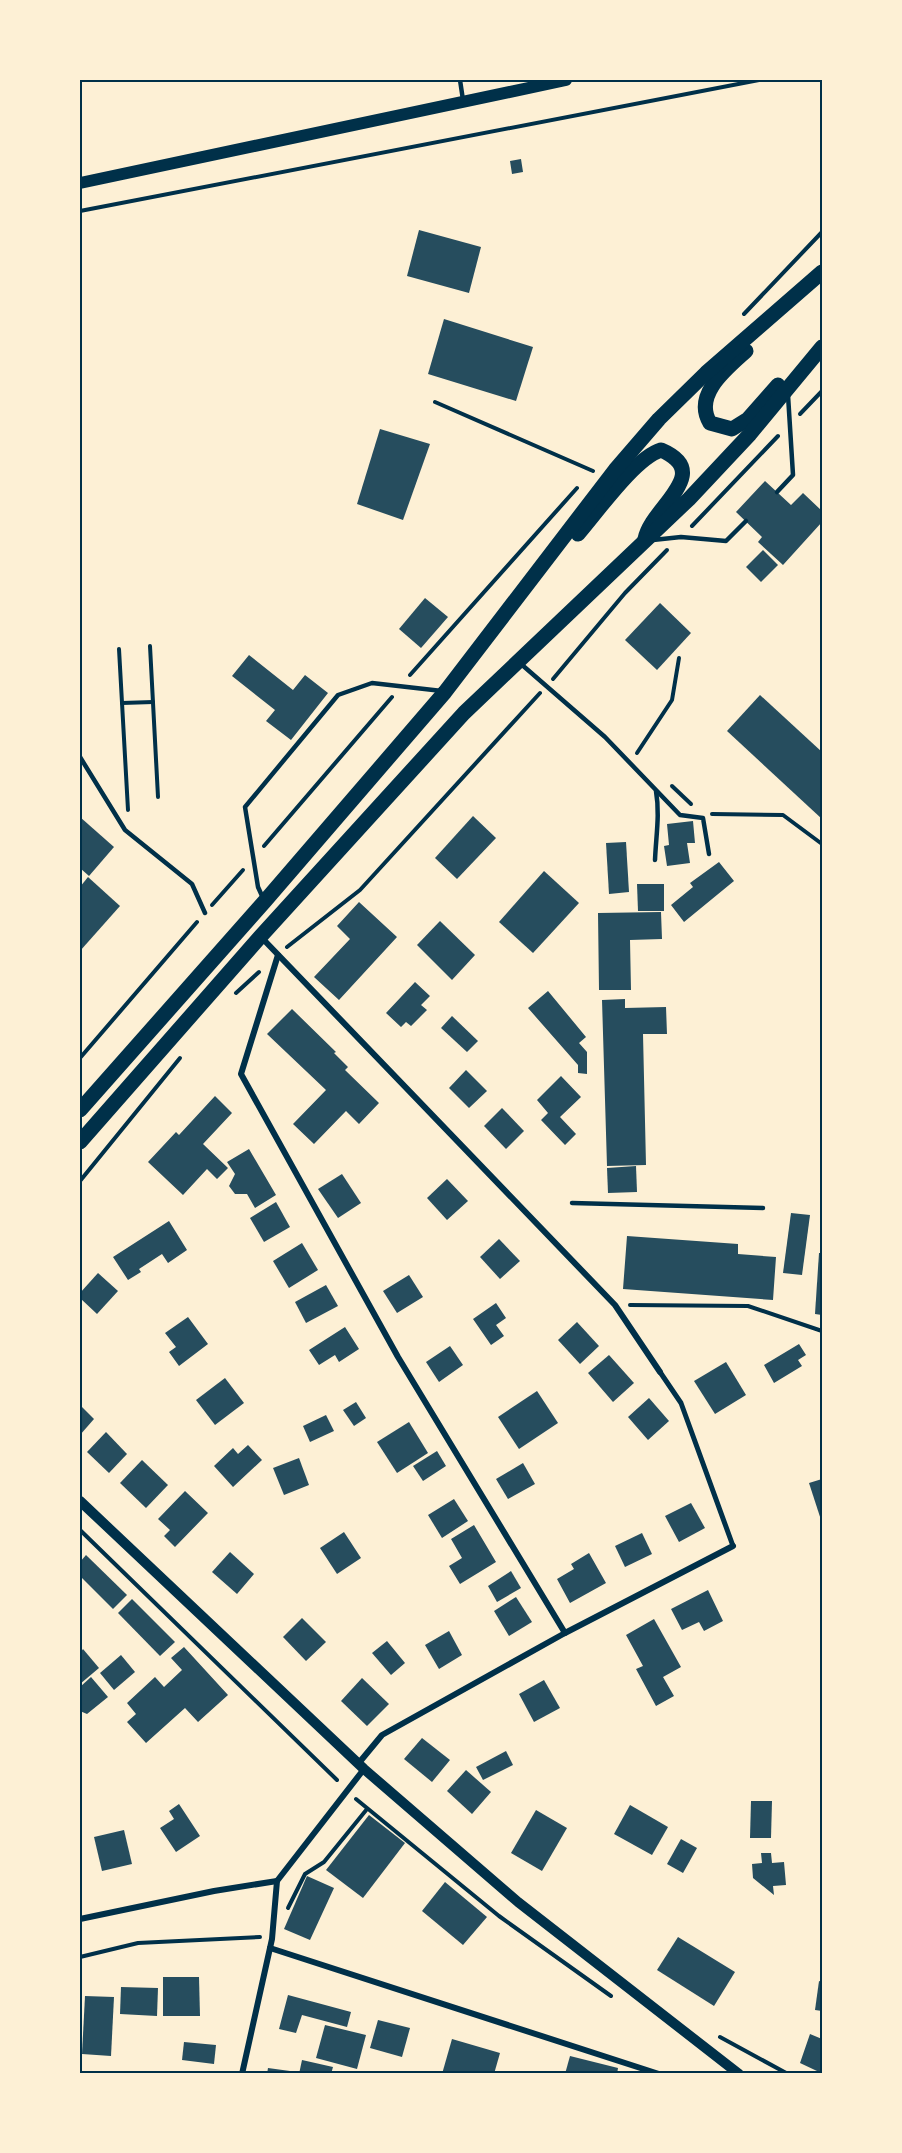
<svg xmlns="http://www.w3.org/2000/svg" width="902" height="2153" font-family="Rubik,sans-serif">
	<rect width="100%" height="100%" fill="#fdf0d5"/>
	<!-- building -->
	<g fill="#264d5e">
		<path d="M521 159 523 172 512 174 510 161Z"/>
		<path d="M419 230 481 247 469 293 407 276Z"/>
		<path d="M444 319 533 347 516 401 428 374Z"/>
		<path d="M380 429 430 444 403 520 357 504Z"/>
		<path d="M765 481 791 505 803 493 822 511V522L783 565 758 542 762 537 736 512Z"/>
		<path d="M763 550 778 565 761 582 746 567Z"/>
		<path d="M425 598 448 617 421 648 399 629Z"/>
		<path d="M660 603 691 633 657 670 625 640Z"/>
		<path d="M249 655 293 690 305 675 328 693 291 740 266 721 275 710 232 676Z"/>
		<path d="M760 695 822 752V819L727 731Z"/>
		<path d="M473 816 496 838 457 879 435 858Z"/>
		<path d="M80 817 114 847 89 876 80 868Z"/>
		<path d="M693 821 695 843H687L690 863 667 866 664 846 669 845 667 824Z"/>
		<path d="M626 842 629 892 609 894 606 843Z"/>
		<path d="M719 862 734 881 684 922 671 905 693 887 690 883Z"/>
		<path d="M544 871 579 903 533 953 499 922Z"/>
		<path d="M88 877 120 906 80 951V887Z"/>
		<path d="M637 884H664V911H638Z"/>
		<path d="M359 902 397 937 339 1000 314 977 350 939 337 926Z"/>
		<path d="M661 912 662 939 630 940 631 990H599L598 913Z"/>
		<path d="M440 921 475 955 452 980 417 945Z"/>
		<path d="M415 982 430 996 421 1005 427 1010 411 1026 406 1022 401 1027 386 1013Z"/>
		<path d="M548 991 586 1037 579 1043 587 1052V1074L578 1073V1065L528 1008Z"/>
		<path d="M625 999V1008L666 1007 667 1034H643L646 1165 607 1166 602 1000Z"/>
		<path d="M292 1009 336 1052 334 1053 348 1067 345 1070 379 1103 359 1124 346 1111 314 1144 293 1124 326 1090 267 1034Z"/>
		<path d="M452 1016 478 1041 467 1052 441 1028Z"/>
		<path d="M466 1070 487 1091 469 1108 449 1088Z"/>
		<path d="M561 1076 581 1097 560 1117 576 1134 565 1145 541 1120 548 1113 537 1100Z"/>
		<path d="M215 1096 232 1113 203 1144 228 1168 217 1179 207 1169 183 1195 148 1162 176 1132 179 1135Z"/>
		<path d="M502 1108 524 1131 506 1149 484 1126Z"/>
		<path d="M249 1149 276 1195 255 1208 247 1194H235L229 1186 235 1174 227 1162Z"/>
		<path d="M636 1166 637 1192 608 1193 607 1168Z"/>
		<path d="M342 1174 361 1203 338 1218 318 1189Z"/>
		<path d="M447 1179 468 1201 447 1220 427 1198Z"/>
		<path d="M276 1202 290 1227 264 1242 250 1218Z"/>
		<path d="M791 1213 810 1215 802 1275 783 1273Z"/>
		<path d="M169 1221 187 1250 168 1263 162 1254 139 1269 141 1272 128 1280 113 1257Z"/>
		<path d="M627 1236 738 1244V1254L776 1257 773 1300 623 1289Z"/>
		<path d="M499 1239 520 1261 500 1279 480 1257Z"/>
		<path d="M302 1243 318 1270 289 1288 273 1261Z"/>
		<path d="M819 1253H822V1315L815 1314Z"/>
		<path d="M98 1273 118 1291 97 1314 80 1298V1293Z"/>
		<path d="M409 1275 423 1297 397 1313 383 1291Z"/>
		<path d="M326 1285 338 1306 306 1323 295 1302Z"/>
		<path d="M496 1303 506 1318 496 1325 504 1336 491 1345 473 1319Z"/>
		<path d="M188 1317 208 1344 179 1366 169 1352 176 1347 165 1333Z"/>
		<path d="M577 1322 599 1346 580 1364 558 1340Z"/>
		<path d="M345 1327 359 1349 339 1362 335 1355 319 1365 309 1350Z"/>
		<path d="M799 1344 806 1355 798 1360 802 1366 774 1383 764 1365Z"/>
		<path d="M450 1346 463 1365 439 1382 426 1362Z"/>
		<path d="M609 1355 634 1383 613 1402 588 1373Z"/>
		<path d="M726 1362 746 1395 715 1414 694 1381Z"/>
		<path d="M225 1378 244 1403 215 1425 196 1400Z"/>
		<path d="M537 1391 558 1423 519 1449 498 1417Z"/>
		<path d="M649 1398 669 1421 648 1440 628 1417Z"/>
		<path d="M356 1402 366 1418 354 1426 343 1410Z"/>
		<path d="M80 1405 94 1419 80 1435Z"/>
		<path d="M326 1415 334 1431 310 1442 303 1426Z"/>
		<path d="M409 1422 428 1453 397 1473 377 1442Z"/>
		<path d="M106 1432 127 1454 109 1473 87 1452Z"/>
		<path d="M248 1445 262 1460 233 1487 214 1466 233 1448 238 1454Z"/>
		<path d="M437 1451 446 1466 423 1481 413 1466Z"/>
		<path d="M299 1458 309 1485 284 1495 273 1468Z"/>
		<path d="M142 1460 168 1485 146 1508 120 1483Z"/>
		<path d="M523 1463 535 1484 508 1499 496 1479Z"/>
		<path d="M822 1479V1523L809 1483Z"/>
		<path d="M185 1491 208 1513 175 1547 164 1536 170 1530 158 1519Z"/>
		<path d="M454 1499 468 1521 442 1538 428 1515Z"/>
		<path d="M691 1503 705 1528 679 1542 665 1516Z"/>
		<path d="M474 1525 496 1562 460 1584 449 1566 462 1558 451 1539Z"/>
		<path d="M344 1532 361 1558 337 1574 320 1548Z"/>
		<path d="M642 1533 652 1554 625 1567 615 1546Z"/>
		<path d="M230 1552 254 1574 237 1594 212 1572Z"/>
		<path d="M589 1553 606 1583 570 1603 557 1579 574 1569 571 1564Z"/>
		<path d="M86 1555 127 1595 113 1609 80 1576V1562Z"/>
		<path d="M511 1571 521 1588 497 1602 488 1586Z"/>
		<path d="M708 1590 723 1621 704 1631 699 1622 682 1630 671 1609Z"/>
		<path d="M516 1597 532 1622 509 1636 494 1611Z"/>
		<path d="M132 1599 175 1642 160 1656 118 1613Z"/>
		<path d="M302 1618 326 1642 306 1661 283 1637Z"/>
		<path d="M654 1619 681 1667 663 1677 674 1696 656 1706 636 1669 643 1666 626 1635Z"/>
		<path d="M449 1631 462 1655 439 1669 425 1645Z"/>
		<path d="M387 1641 405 1663 391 1675 372 1653Z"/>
		<path d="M184 1647 228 1695 198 1722 185 1708 146 1743 127 1722 136 1714 127 1703 155 1677 164 1687 182 1670 171 1658Z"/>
		<path d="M83 1649 99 1668 80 1684V1653Z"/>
		<path d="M121 1655 135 1672 114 1690 100 1673Z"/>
		<path d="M91 1677 108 1697 87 1714 80 1711V1687Z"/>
		<path d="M362 1678 389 1704 367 1726 341 1701Z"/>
		<path d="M544 1680 560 1708 534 1722 519 1694Z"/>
		<path d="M422 1738 450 1760 432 1782 404 1759Z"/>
		<path d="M506 1751 513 1765 483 1780 476 1767Z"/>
		<path d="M466 1770 491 1792 472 1814 447 1791Z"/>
		<path d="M751 1801H772L771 1838H750Z"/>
		<path d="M179 1804 200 1836 176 1852 160 1828 174 1819 169 1811Z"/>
		<path d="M630 1805 668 1827 652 1855 614 1834Z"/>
		<path d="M536 1810 567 1828 542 1871 511 1853Z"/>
		<path d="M369 1815 405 1843 363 1898 326 1870Z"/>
		<path d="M124 1830 132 1864 102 1871 94 1837Z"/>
		<path d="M681 1839 697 1848 683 1873 667 1864Z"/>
		<path d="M761 1853H771L772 1863 784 1862 786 1885 773 1886 774 1895 753 1878 752 1864 762 1863Z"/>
		<path d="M307 1876 334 1888 310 1940 284 1929Z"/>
		<path d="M445 1882 487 1917 463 1945 422 1911Z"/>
		<path d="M678 1937 735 1972 714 2006 657 1970Z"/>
		<path d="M163 1977H199L200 2016H163Z"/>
		<path d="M819 1981 822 1982V2011L815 2010Z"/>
		<path d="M121 1987 158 1988 157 2016 120 2014Z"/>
		<path d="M288 1995 351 2012 347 2027 302 2015 296 2033 279 2029Z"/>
		<path d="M85 1996 114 1997 111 2056 82 2054Z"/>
		<path d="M378 2020 410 2028 402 2057 370 2048Z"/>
		<path d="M325 2025 366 2035 357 2069 316 2058Z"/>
		<path d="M810 2034 822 2039V2074H816L817 2071 800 2063Z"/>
		<path d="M452 2039 500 2053 494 2074H442Z"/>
		<path d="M184 2042 216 2045 214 2064 182 2060Z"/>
		<path d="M570 2056 618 2068 617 2074H565Z"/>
		<path d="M302 2060 333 2067 331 2074H299Z"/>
		<path d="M268 2068 290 2071V2074H267Z"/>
	</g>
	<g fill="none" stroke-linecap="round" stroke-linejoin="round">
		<!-- path -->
		<g stroke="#003049" stroke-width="4">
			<path d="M80 211 759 80"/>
			<path d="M744 314 822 232"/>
			<path d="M435 402 593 471"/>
			<path d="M800 414 822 391"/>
			<path d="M692 526 778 436"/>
			<path d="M150 646 158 797"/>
			<path d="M119 649 128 810"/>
			<path d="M410 675 577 488"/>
			<path d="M553 679 625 593 667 550"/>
			<path d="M122 703 153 702"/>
			<path d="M637 753 672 700 679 658"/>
			<path d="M672 786 691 804"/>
			<path d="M712 814 783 815 822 844"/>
			<path d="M264 846 392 697"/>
			<path d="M212 905 243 870"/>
			<path d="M287 947 360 890 540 693"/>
			<path d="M236 993 259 972"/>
			<path d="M80 1058 197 922"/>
			<path d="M80 1181 180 1058"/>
			<path d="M630 1305 748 1306 822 1331"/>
			<path d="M80 1530 337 1780"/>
			<path d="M356 1799 499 1916 611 1996"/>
			<path d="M288 1908 305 1874 324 1862 367 1809"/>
			<path d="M80 1957 138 1943 260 1937"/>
			<path d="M720 2037 788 2074"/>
		</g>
		<!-- service -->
		<g stroke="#003049" stroke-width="4.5">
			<path d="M460 80 463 100"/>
			<path d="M777 492 793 475 788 395"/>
			<path d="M653 540 681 537 726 541 746 521"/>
			<path d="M521 664 605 737 680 815 703 818 709 854"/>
			<path d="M80 757 125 830 192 884 205 913"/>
			<path d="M655 860C656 836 660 814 656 791"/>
			<path d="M263 898 258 887 245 807 338 695 372 683 442 691"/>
			<path d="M572 1203 763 1208"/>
		</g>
		<!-- pedestrian -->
		<path stroke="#003049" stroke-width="5" d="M660 1372 681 1403 733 1546"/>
		<!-- minor -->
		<g stroke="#003049" stroke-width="6">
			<path d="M262 938 615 1305 660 1372"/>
			<path d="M278 955 241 1074 398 1357 565 1633"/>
			<path d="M358 1764 382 1735 565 1633 733 1546"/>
			<path d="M80 1919 214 1891 277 1881 364 1769"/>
			<path d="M270 1948 659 2074"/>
			<path d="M242 2074 272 1939 277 1881"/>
		</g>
		<!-- tertiary -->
		<path stroke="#003049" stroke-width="10" d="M80 1501 364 1769 518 1902 739 2074"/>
		<!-- secondary -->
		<path stroke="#003049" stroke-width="12" d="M80 183 566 80"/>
		<!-- primary -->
		<g stroke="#003049" stroke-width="15">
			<path d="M746 351C726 369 693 395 710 423L732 429 748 419 778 385"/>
			<path d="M578 534C598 511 635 458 661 450 715 473 651 507 645 539"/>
			<path d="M80 1110 265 901 445 692 615 470 659 419 706 373 822 272"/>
			<path d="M80 1142 260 937 464 713 689 499 750 434 822 347"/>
		</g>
	</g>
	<!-- border -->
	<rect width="902" height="2153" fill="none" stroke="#fdf0d5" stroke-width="162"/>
	<rect x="81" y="81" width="740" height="1991" fill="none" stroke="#003049" stroke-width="2"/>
</svg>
